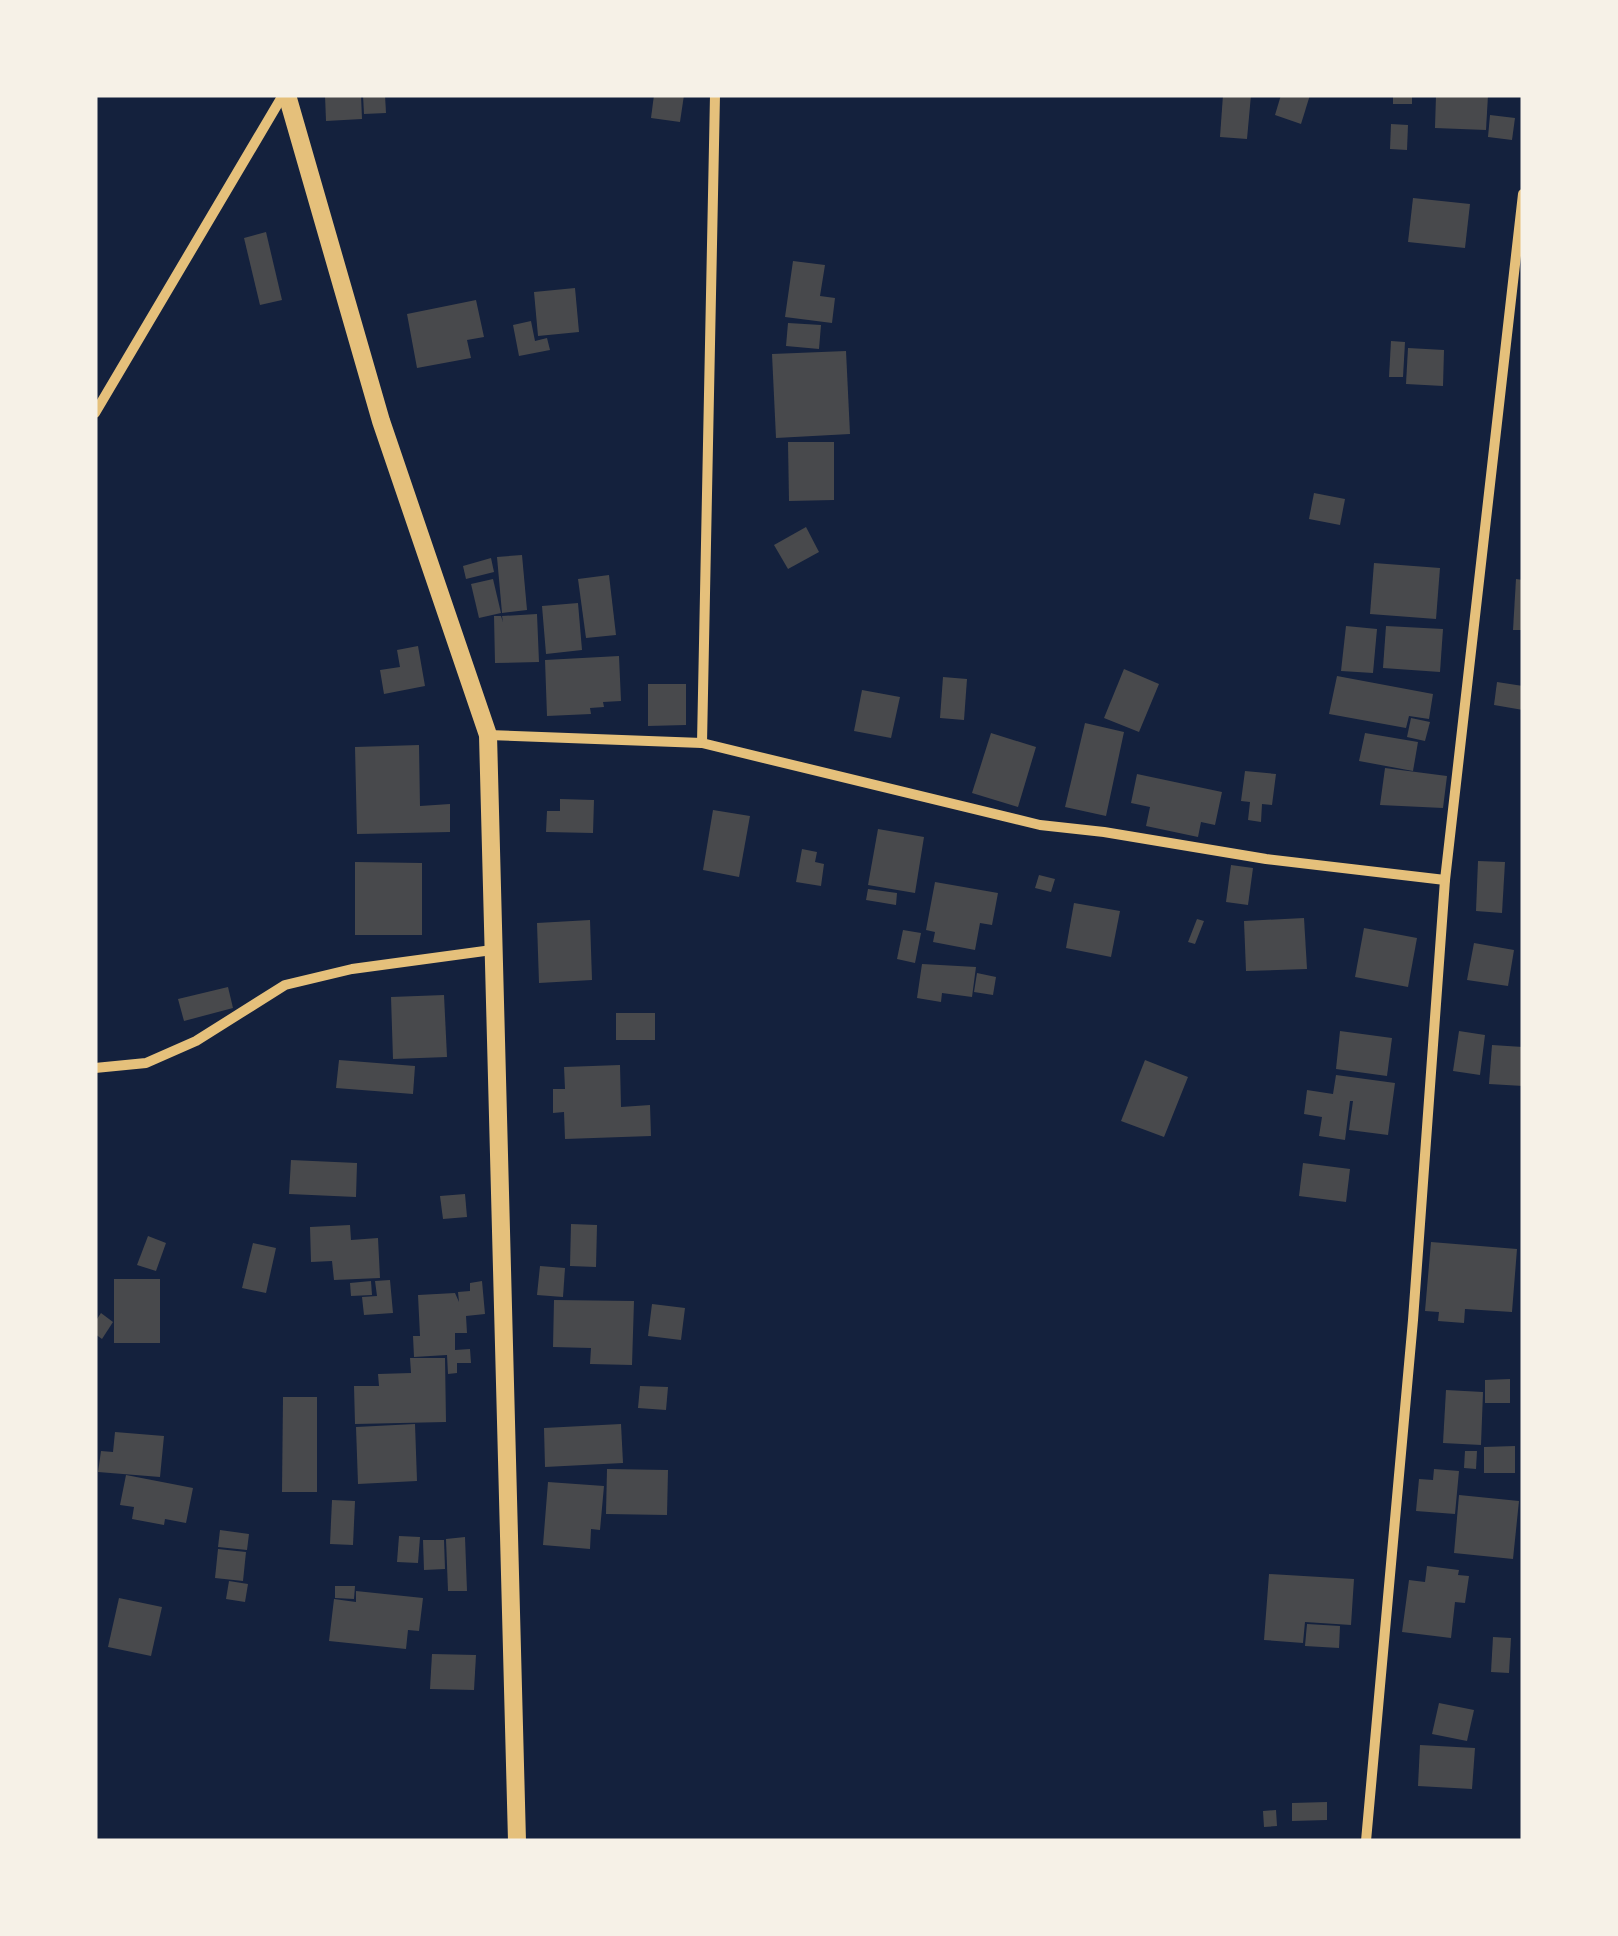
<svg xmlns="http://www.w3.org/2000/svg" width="1618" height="1936" font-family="'IBM Plex Serif',serif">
	<rect width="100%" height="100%" fill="#14213d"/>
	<!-- building -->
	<g fill="#48494c">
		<path d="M325 95H361L362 119 326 121Z"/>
		<path d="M363 95H385L386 113 364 114Z"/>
		<path d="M654 95H684L680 122 651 118Z"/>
		<path d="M1223 95H1251L1247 139 1220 137Z"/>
		<path d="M1281 95H1310L1301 124 1275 115Z"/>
		<rect x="1393" y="95" width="19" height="9"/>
		<path d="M1436 95H1488L1486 130 1435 128Z"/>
		<path d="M1490 115 1515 118 1512 140 1488 137Z"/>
		<path d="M1391 124 1408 125 1407 150 1390 149Z"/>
		<path d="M1413 198 1470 204 1465 248 1408 242Z"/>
		<path d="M266 232 282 300 260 305 244 238Z"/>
		<path d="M793 261 825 265 820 296 835 298 832 323 785 317Z"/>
		<path d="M575 288 579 332 538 336 534 292Z"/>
		<path d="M476 300 484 337 467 340 471 358 417 368 407 314Z"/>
		<path d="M531 321 535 341 547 338 550 350 519 356 513 325Z"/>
		<path d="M788 323 821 325 819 349 786 346Z"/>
		<path d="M1391 341 1405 342 1403 377H1389Z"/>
		<path d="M1408 348 1444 350 1443 386 1406 384Z"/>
		<path d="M846 351 850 434 776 438 772 354Z"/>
		<path d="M788 442H834V500L789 501Z"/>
		<path d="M1314 493 1345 499 1340 525 1309 519Z"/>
		<path d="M806 527 819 552 788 569 774 545Z"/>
		<path d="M522 555 527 610 502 613 497 557Z"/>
		<path d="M491 558 494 572 466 579 463 566Z"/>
		<path d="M1374 563 1440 568 1436 619 1370 614Z"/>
		<path d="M609 575 616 635 586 638 578 579Z"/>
		<path d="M493 579 501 613 479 618 471 584Z"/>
		<path d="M1516 579 1523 580V630H1513Z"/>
		<path d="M578 603 582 650 546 654 542 606Z"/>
		<path d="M537 614 539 662 495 663 494 616H501L503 622 502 616Z"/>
		<path d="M1346 626 1377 629 1373 673 1341 671Z"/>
		<path d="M1386 626 1443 629 1440 672 1383 668Z"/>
		<path d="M418 646 425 686 384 694 380 670 400 667 397 650Z"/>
		<path d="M619 656 621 701 603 702 604 707 590 708 591 714 547 716 545 660Z"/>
		<path d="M1124 669 1159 684 1139 732 1104 718Z"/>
		<path d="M1337 676 1433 694 1429 719 1409 716 1406 728 1329 714Z"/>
		<path d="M943 677 967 679 964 720 940 718Z"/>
		<path d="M1497 682 1523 686V710L1494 705Z"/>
		<path d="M648 684H686V725L648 726Z"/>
		<path d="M862 690 900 697 891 738 854 731Z"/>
		<path d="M1411 718 1430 722 1425 741 1407 737Z"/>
		<path d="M1085 723 1124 732 1106 816 1065 807Z"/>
		<path d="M991 733 1036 747 1018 807 972 793Z"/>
		<path d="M1365 733 1418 742 1413 771 1359 761Z"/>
		<path d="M419 745 420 806 450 804V832L357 834 355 747Z"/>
		<path d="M1385 768 1447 776 1443 808 1380 805Z"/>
		<path d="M1245 771 1276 774 1272 805 1262 804 1261 822 1248 820 1250 802 1241 801Z"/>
		<path d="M1137 774 1222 792 1215 825 1201 822 1198 837 1146 826 1150 807 1131 803Z"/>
		<path d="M560 799 594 800 593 833 546 832 547 811H560Z"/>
		<path d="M713 810 750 816 739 877 703 870Z"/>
		<path d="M878 829 924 837 915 893 868 885Z"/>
		<path d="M802 849 817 852 815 862 824 864 821 886 796 882Z"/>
		<path d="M1478 861 1505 862 1502 913 1476 911Z"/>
		<path d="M355 862 422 863V935H355Z"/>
		<path d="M1231 865 1253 868 1248 905 1226 902Z"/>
		<path d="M1039 875 1055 879 1051 892 1035 888Z"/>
		<path d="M935 882 998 893 992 925 980 923 975 950 933 942 935 932 926 930Z"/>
		<path d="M868 889 897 893 896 905 866 900Z"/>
		<path d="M1074 903 1120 911 1111 957 1066 948Z"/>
		<path d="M1304 918 1307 969 1246 971 1244 921Z"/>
		<path d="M1197 919 1204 921 1195 944 1188 942Z"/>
		<path d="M590 920 592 980 539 983 537 923Z"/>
		<path d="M1364 928 1417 938 1408 987 1355 977Z"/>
		<path d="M903 930 921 933 915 963 897 959Z"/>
		<path d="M1474 943 1514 950 1508 986 1467 980Z"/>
		<path d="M922 964 976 967 972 997 942 993 941 1002 917 998Z"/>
		<path d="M977 973 996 977 993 995 974 992Z"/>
		<path d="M228 987 233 1008 184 1021 178 999Z"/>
		<path d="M444 995 447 1057 393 1059 391 997Z"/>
		<rect x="616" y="1013" width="39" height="27"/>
		<path d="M1340 1031 1392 1038 1387 1076 1336 1069Z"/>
		<path d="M1459 1031 1485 1035 1480 1075 1453 1071Z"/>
		<path d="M1492 1045 1523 1047V1086L1489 1084Z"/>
		<path d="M339 1060 415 1066 413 1094 336 1088Z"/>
		<path d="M1145 1060 1188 1077 1164 1137 1121 1121Z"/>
		<path d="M620 1065 621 1107 650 1105 651 1136 565 1139 564 1112 553 1113V1089H565L564 1067Z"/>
		<path d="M1336 1075 1395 1083 1388 1135 1349 1130 1353 1101H1350L1345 1140 1319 1136 1322 1117 1304 1114 1307 1090 1333 1094Z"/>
		<path d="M291 1160 357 1163 356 1197 289 1194Z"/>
		<path d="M1303 1163 1350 1169 1346 1202 1299 1196Z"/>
		<path d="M465 1194 467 1217 443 1219 440 1196Z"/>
		<path d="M571 1224 597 1225 596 1267 570 1266Z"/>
		<path d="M350 1225 351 1240 378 1238 380 1278 334 1280 332 1261 311 1262 310 1227Z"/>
		<path d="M148 1236 166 1243 156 1271 137 1265Z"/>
		<path d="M1431 1242 1517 1249 1512 1312 1465 1309 1464 1323 1438 1321 1439 1312 1425 1311Z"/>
		<path d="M253 1243 276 1248 266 1293 242 1288Z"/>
		<path d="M540 1266 565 1268 563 1297 537 1295Z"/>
		<rect x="114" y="1279" width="46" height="64"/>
		<path d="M390 1280 393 1313 364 1315 362 1297 377 1296 375 1281Z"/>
		<path d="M371 1281 372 1295 351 1296 350 1283Z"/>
		<path d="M482 1281 485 1314 466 1316 467 1333H455V1350L470 1349 471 1363H457V1373L448 1374 447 1355 414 1357 413 1336H420L418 1295 455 1293 459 1302 458 1292 470 1291V1283Z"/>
		<path d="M554 1300 634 1301 632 1365 590 1364 591 1348 553 1347Z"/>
		<path d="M652 1304 685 1308 681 1340 648 1336Z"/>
		<path d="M101 1313 113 1322 102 1339 95 1334V1322Z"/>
		<path d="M410 1358H445L446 1422 355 1424 354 1386H379L378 1374 411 1373Z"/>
		<path d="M1510 1379V1403H1485V1380Z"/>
		<path d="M640 1386 668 1387 666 1410 638 1408Z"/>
		<path d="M1446 1390 1483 1392 1481 1445 1443 1443Z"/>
		<path d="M283 1397H317V1492H282Z"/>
		<path d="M415 1424 417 1481 358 1484 356 1427Z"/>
		<path d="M621 1424 623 1463 545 1467 544 1428Z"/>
		<path d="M115 1432 164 1436 160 1477 98 1472 101 1451 113 1452Z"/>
		<path d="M1515 1446V1473H1484V1447Z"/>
		<path d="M1465 1451H1477L1476 1469 1464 1468Z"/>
		<path d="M607 1469 668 1470 667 1515 606 1514Z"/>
		<path d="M1434 1469 1459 1471 1455 1514 1416 1511 1419 1479 1433 1480Z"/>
		<path d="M126 1475 193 1488 186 1523 165 1519 164 1525 132 1519 134 1507 120 1505Z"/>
		<path d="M548 1482 604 1486 600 1530 591 1529 590 1549 543 1545Z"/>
		<path d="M1459 1495 1519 1501 1513 1559 1454 1553Z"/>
		<path d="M332 1500 355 1501 353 1545 330 1544Z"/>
		<path d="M220 1530 249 1534 247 1550 218 1547Z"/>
		<path d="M399 1536 420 1537 418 1563 397 1562Z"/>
		<path d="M465 1537 467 1591H448L446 1539Z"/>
		<path d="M423 1540H444L445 1569 424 1570Z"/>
		<path d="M218 1549 246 1552 243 1581 215 1578Z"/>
		<path d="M1427 1566 1459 1570 1458 1575 1469 1576 1465 1603 1455 1602 1451 1638 1402 1632 1409 1580 1425 1582Z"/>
		<path d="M1269 1574 1354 1579 1351 1625 1305 1622 1303 1643 1264 1640Z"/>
		<path d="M229 1581 248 1584 245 1602 226 1599Z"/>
		<path d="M335 1586H355L354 1599 335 1598Z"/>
		<path d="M356 1591 423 1598 419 1631 408 1630 406 1649 329 1641 334 1599 356 1602Z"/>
		<path d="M119 1598 162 1607 151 1656 108 1647Z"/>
		<path d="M1307 1624 1340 1626 1339 1648 1305 1646Z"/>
		<path d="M1493 1637 1511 1638 1509 1673 1491 1672Z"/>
		<path d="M432 1654 476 1655 474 1690 430 1689Z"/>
		<path d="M1439 1703 1474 1710 1467 1741 1432 1734Z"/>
		<path d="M1420 1745 1475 1748 1472 1789 1418 1786Z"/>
		<path d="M1327 1802V1820L1292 1821V1803Z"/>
		<path d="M1276 1810 1277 1826 1264 1827 1263 1811Z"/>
	</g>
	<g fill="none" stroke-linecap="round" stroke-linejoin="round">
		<!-- minor -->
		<g stroke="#e5c07b" stroke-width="10">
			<path d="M95 413 283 95"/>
			<path d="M488 735 702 743 1040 825 1104 832 1266 859 1445 880"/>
			<path d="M702 743 715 95"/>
			<path d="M95 1068 146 1063 196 1041 285 985 352 969 492 950"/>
			<path d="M1366 1841 1413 1320 1445 880 1523 194"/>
		</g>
		<!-- tertiary -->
		<path stroke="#e5c07b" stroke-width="18" d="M287 95 381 421 488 735 517 1841"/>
	</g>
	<!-- border -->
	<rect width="1618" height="1936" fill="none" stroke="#f6f1e7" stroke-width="195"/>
</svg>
